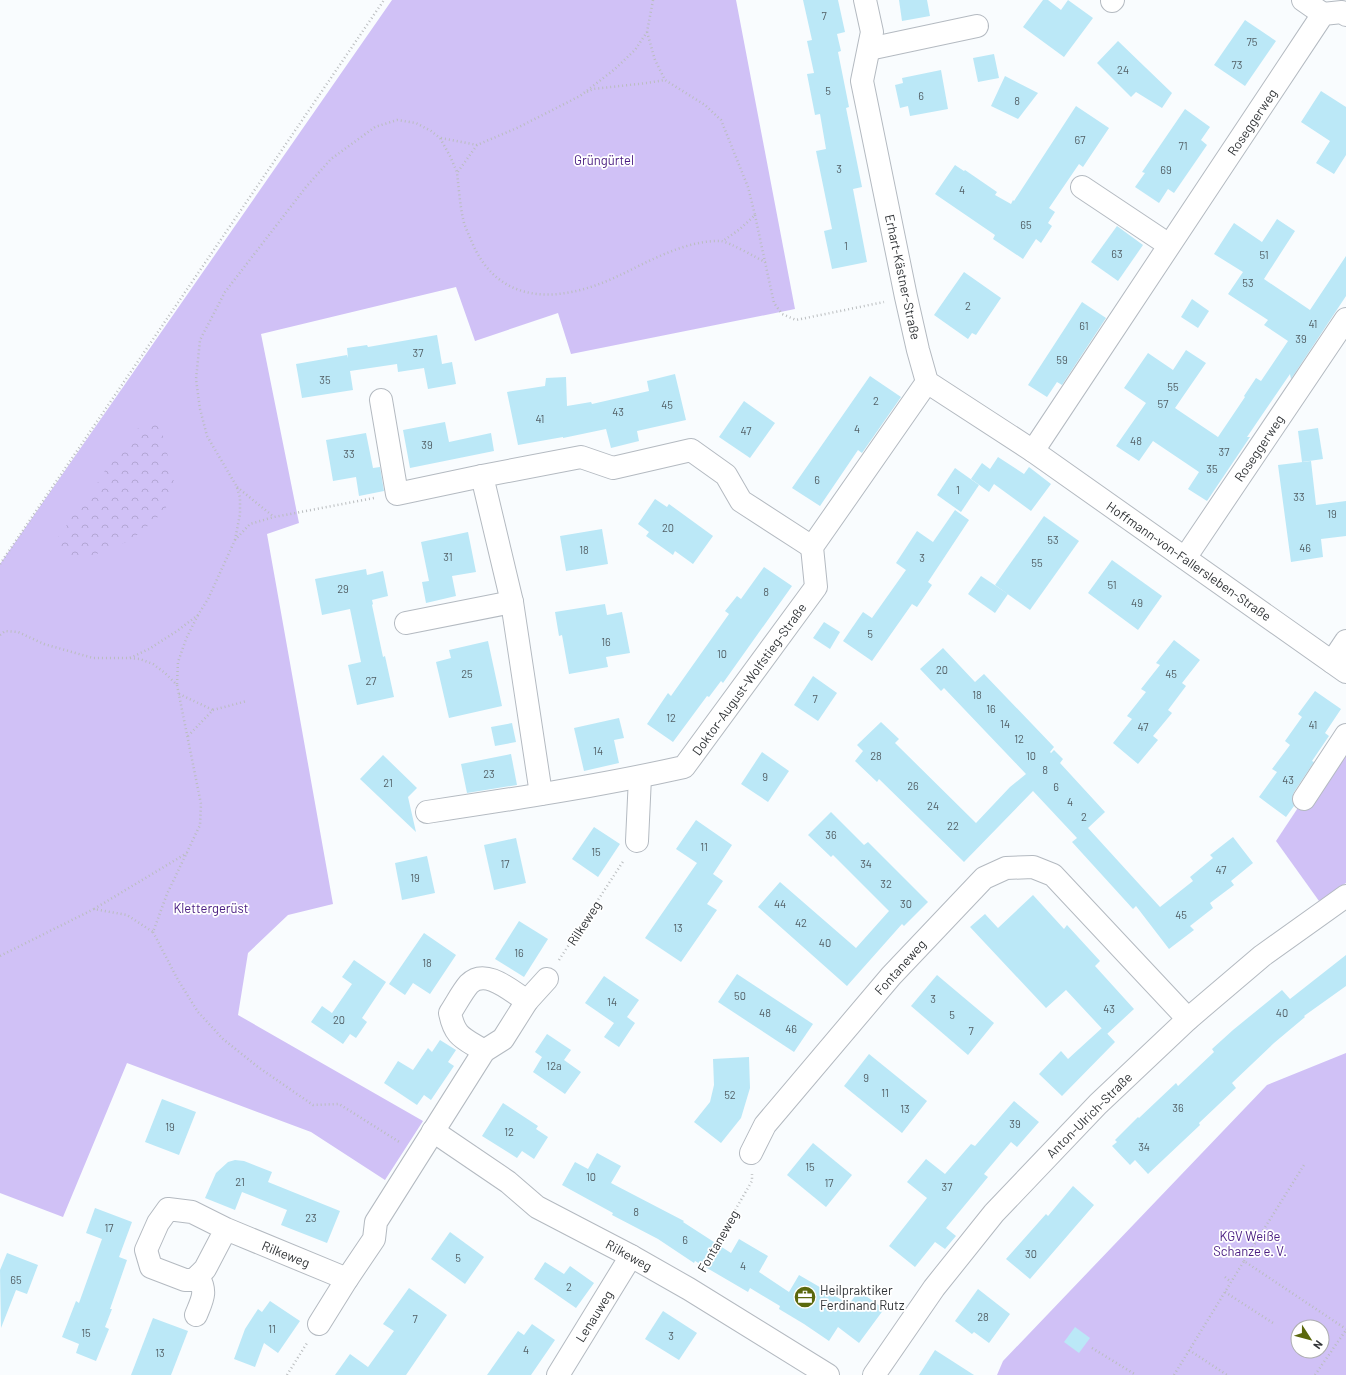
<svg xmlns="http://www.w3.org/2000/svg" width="1346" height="1375" font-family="Barlow,sans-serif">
	<defs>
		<pattern id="forest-crowns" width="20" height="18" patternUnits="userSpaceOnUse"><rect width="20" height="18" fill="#d0c1f6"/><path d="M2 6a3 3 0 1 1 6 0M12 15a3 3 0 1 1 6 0" fill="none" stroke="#b3a6d4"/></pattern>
	</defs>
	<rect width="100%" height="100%" fill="#f9fcfe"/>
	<!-- green -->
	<g fill="#d0c1f6" fill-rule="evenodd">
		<path d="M392 0H736L795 309 571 354 558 313 475 341 456 287 261 334 299 523 267 534 333 904 288 915 248 953 238 1015 423 1121 385 1180 311 1132 127 1063 63 1217 0 1193V564Z"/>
		<path d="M1346 735V883L1319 901 1276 841Z"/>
		<path d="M1346 1053V1375H997L1003 1361 1267 1085ZM1298 1327H1322V1351H1298Z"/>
	</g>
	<!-- forest -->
	<path fill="url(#forest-crowns)" d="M145 420 154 421 162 432 172 473 175 487 169 504 156 519 130 541 117 545 81 561H68L60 554 57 547 58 537 66 527 70 513 90 495 112 459Z"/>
	<!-- building -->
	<g fill="#bbe8f7">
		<path d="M803 0H838L845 32 837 34 841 51 838 52 849 107 846 108 862 187 853 189 867 262 832 269 824 231 832 229 816 151 826 149 820 114 815 115 807 74 814 73 807 41 812 40Z"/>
		<path d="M899 0H927L930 16 902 21Z"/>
		<path d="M1043 0H1048L1061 10 1068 0 1093 18 1064 57 1023 27Z"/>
		<path d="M1245 20 1276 41 1245 86 1214 65Z"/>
		<path d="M1118 41 1172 93 1162 108 1136 92 1131 97 1097 63Z"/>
		<path d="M994 54 999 78 978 82 973 58Z"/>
		<path d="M941 70 948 109 910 116 908 106 900 108 895 85 903 83 902 78Z"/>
		<path d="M1005 76 1038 93 1018 119 991 106Z"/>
		<path d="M1321 91 1346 107V155L1334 174 1316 163 1330 141 1301 122Z"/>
		<path d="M1076 106 1109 128 1083 167 1079 164 1049 208 1055 212 1048 223 1052 226 1041 243 1036 239 1023 259 993 239 995 235 935 194 955 165 964 171 965 170 997 192 995 195 1011 204 1013 200 1014 201Z"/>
		<path d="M1185 109 1210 127 1201 140 1207 145 1174 193 1168 189 1159 203 1135 187 1145 173 1142 172Z"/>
		<path d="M1277 219 1295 231 1264 279 1310 310 1346 256V296L1291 379 1290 374 1247 437H1250L1207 501 1188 489 1199 472 1153 441 1139 461 1116 446 1146 403 1124 388 1148 353 1173 370 1186 350 1206 363 1175 408 1218 437 1245 397 1244 396 1256 378 1261 381 1288 341 1264 325 1268 320 1228 294 1243 272 1214 254 1234 223 1262 242Z"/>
		<path d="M1117 226 1143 245 1118 281 1091 262Z"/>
		<path d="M964 272 1001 298 976 335 972 333 968 339 934 315Z"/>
		<path d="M1192 299 1209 311 1198 328 1181 317Z"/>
		<path d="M1082 302 1106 318 1062 385 1057 382 1047 397 1028 385Z"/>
		<path d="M437 335 442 364 452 362 456 384 428 389 424 368 398 372 397 364 350 371 353 390 302 398 296 364 347 355 348 358 347 348 367 345 368 347Z"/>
		<path d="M675 374 686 420 637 431 639 441 611 448 606 429 563 438V437L518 445 507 392 545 386 546 378 566 377 567 406 591 402 592 404 649 391 647 381Z"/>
		<path d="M870 376 901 397 862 453 858 450 820 506 792 488Z"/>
		<path d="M744 401 775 423 750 458 719 437Z"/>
		<path d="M445 422 449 442 491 433 494 451 410 468 403 430Z"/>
		<path d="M1318 428 1323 459 1302 462 1298 431Z"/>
		<path d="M366 433 373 468 380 467 384 491 359 496 356 477 333 481 326 440Z"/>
		<path d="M998 457 1024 474 1029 467 1051 484 1031 511 994 484 989 492 971 479 982 463 990 469Z"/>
		<path d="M1311 461 1316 505 1346 501V536L1321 539 1323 557 1291 562 1278 465Z"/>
		<path d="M955 468 979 485 961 512 937 495Z"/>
		<path d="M655 499 667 507 669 504 713 536 693 564 675 551 673 555 646 536 649 532 638 524Z"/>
		<path d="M955 510 969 520 928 582 932 585 917 607 912 604 872 661 843 641 863 612 872 618 906 570 896 563 917 531 933 542Z"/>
		<path d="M1044 516 1079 541 1030 610 995 585Z"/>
		<path d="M602 529 608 564 566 571 560 536Z"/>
		<path d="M468 532 476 572 452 576 456 596 426 603 422 582 429 581 421 542Z"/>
		<path d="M1112 560 1162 596 1138 630 1088 593Z"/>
		<path d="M764 567 792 586 723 683 721 681 709 697 707 696 673 742 647 724 668 693 671 696 683 679 729 614 725 611 737 596 741 599Z"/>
		<path d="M366 569 367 575 383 571 388 596 372 600 373 604 372 605 383 657 385 656 394 697 357 705 348 665 361 662 350 609 322 615 315 579Z"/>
		<path d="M981 576 1008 594 995 613 968 594Z"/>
		<path d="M605 604 607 615 622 612 630 653 606 657 608 667 569 674 562 635 559 636 555 612Z"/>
		<path d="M824 622 840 632 830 649 813 638Z"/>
		<path d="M1174 640 1200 660 1182 683 1186 686 1168 710 1172 713 1153 736 1158 740 1138 764 1113 743 1132 719 1127 716 1146 692 1141 689 1160 665 1156 663Z"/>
		<path d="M488 641 502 706 449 718 436 662 451 658 449 650Z"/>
		<path d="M943 648 975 682 984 674 1054 747 1050 752 1051 753 1054 750 1063 759 1060 763 1105 812 1088 828 1160 907 1193 881 1190 877 1213 858 1210 855 1233 837 1253 863 1231 881 1234 885 1210 903 1213 908 1190 926 1194 930 1169 949 1136 906 1133 909 1072 842 1077 838 1033 791 964 862 879 779 877 782 855 761 863 751 857 745 881 722 899 739 895 743 976 823 1010 787 1026 774 944 688 941 691 920 669Z"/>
		<path d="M813 676 837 693 818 721 794 705Z"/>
		<path d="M1315 691 1341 709 1325 733 1329 736 1312 761 1314 762 1294 792 1292 799 1294 806 1286 817 1259 797 1277 772 1272 769 1290 745 1285 741 1302 717 1298 714Z"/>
		<path d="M619 718 624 738 614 740 619 763 584 771 574 728Z"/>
		<path d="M512 723 516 742 495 746 491 727Z"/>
		<path d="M762 752 789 771 768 802 741 784Z"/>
		<path d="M511 754 517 785 467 793 461 764Z"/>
		<path d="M383 755 417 788 408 797 416 832 360 779Z"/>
		<path d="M831 812 864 845 868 842 928 902 904 926 902 924 847 986 758 907 780 882 856 948 889 911 833 855 831 857 808 835Z"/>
		<path d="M696 820 732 845 713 874 723 881 707 904 717 910 681 962 645 938 697 863 676 849Z"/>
		<path d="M594 827 620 844 598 877 572 859Z"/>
		<path d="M516 838 526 883 494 890 484 845Z"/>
		<path d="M427 856 435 893 402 900 395 863Z"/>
		<path d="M1033 895 1064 929 1067 925 1100 961 1095 966 1134 1009 1107 1034 1066 990 1046 1008 970 927 985 914 998 928Z"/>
		<path d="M519 921 548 939 524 977 495 959Z"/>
		<path d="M424 933 456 955 430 994 413 983 405 995 389 984Z"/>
		<path d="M1346 955V986L1304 1016 1305 1017 1274 1043 1232 1083 1236 1088 1199 1123 1200 1125 1148 1174 1135 1160 1130 1165 1112 1146 1117 1142 1115 1140 1138 1117 1139 1118 1176 1083 1178 1086 1214 1052 1212 1049 1233 1030 1282 990 1290 999Z"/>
		<path d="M354 960 386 982 362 1018 367 1022 356 1038 350 1034 343 1044 311 1022 322 1006 332 1013 352 984 342 977Z"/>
		<path d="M737 974 813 1024 794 1052 718 1002Z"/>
		<path d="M937 975 994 1023 968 1055 911 1006Z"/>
		<path d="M604 976 639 1000 627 1017 635 1023 619 1047 604 1037 614 1023 585 1003Z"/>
		<path d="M1102 1028 1115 1042 1062 1096 1039 1074 1061 1051 1068 1059Z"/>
		<path d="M547 1034 571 1050 564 1060 581 1072 565 1094 533 1072 542 1057 535 1052Z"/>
		<path d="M440 1040 456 1050 448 1062 454 1066 431 1100 424 1095 417 1105 384 1083 398 1061 413 1070 428 1048 432 1052Z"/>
		<path d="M869 1054 927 1101 902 1133 844 1086Z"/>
		<path d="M749 1057 750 1088 741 1118 721 1143 694 1122 710 1102 714 1085 713 1059Z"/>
		<path d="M162 1099 196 1112 179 1155 145 1142Z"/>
		<path d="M1014 1101 1039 1122 1017 1147 1011 1142 984 1174 988 1177 946 1228 956 1236 945 1249 935 1242 915 1267 889 1246 927 1198 907 1182 926 1159 945 1174 971 1144 975 1146Z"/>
		<path d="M503 1103 538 1126 536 1129 548 1137 534 1159 522 1151 517 1158 482 1136Z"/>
		<path d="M813 1143 852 1175 826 1207 787 1175Z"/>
		<path d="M597 1153 621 1166 611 1183 684 1221 683 1222 731 1253 739 1239 768 1256 759 1272 789 1292 799 1275 849 1304 859 1291 884 1309 859 1343 838 1327 829 1341 804 1324 779 1309 780 1306 750 1288 748 1292 695 1261 694 1263 658 1239 612 1215 613 1213 562 1185 575 1162 588 1169Z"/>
		<path d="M235 1160 244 1161 272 1172 268 1182 340 1211 327 1243 281 1225 287 1210 242 1192 235 1210 205 1198 216 1173 228 1162Z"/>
		<path d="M1073 1186 1094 1205 1030 1279 1006 1259 1046 1214 1048 1216Z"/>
		<path d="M95 1208 132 1222 119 1257 127 1260 110 1309H112L105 1327 109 1329 96 1361 76 1353 79 1344 62 1337 76 1301 79 1303 102 1239 86 1233Z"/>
		<path d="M450 1232 484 1257 465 1284 431 1259Z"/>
		<path d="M7 1253 38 1265 27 1294 16 1290 1 1328 0 1270Z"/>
		<path d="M545 1262 564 1274 570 1266 594 1283 576 1308 534 1279Z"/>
		<path d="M409 1288 447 1315 406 1375H335L350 1354 368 1367 394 1331 383 1324Z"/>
		<path d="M978 1289 1010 1314 989 1343 974 1332 972 1334 955 1321Z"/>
		<path d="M270 1301 300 1321 278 1353 264 1343 255 1367 234 1359 245 1329 258 1309 262 1312Z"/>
		<path d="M663 1311 697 1333 679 1360 645 1339Z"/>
		<path d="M153 1318 188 1331 171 1375H131Z"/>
		<path d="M532 1324 555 1340 531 1375H487L518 1331 524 1335Z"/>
		<path d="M1075 1327 1090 1338 1079 1353 1064 1342Z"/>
		<path d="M935 1350 974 1375H919Z"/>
	</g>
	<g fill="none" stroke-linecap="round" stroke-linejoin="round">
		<!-- minor casing -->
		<g stroke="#b4bac1" stroke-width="24">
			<g id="minor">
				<path d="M865 0 872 32 862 81 906 297 918 350 927 382 1033 451 1346 672"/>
				<path d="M1303 0 1323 14"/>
				<path d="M1112 1 1113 0"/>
				<path d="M869 49 977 26"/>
				<path d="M1082 187 1169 245"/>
				<path d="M381 400 397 494 482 476"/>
				<path d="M1033 451 1323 14 1342 12 1346 15"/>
				<path d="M1185 558 1346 319"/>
				<path d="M406 623 512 602"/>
				<path d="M1332 662 1346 641"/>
				<path d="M541 794 512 602 482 476 581 457 613 468 691 450 726 475 741 501 812 547"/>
				<path d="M1304 799 1346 735"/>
				<path d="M427 812C513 799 599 786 684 767L816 587 812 547 927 382"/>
				<path d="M637 841 640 777"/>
				<path d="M484 1051C464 1038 455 1038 450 1013 456 1004 462 992 469 984 486 967 512 992 527 1001"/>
				<path d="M433 1131 508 1182 537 1207 631 1256 689 1289 828 1375"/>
				<path d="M751 1153 765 1125 891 976 984 878 1006 868 1033 867 1053 875 1188 1019"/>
				<path d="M226 1229 205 1269 194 1280H185L151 1267 146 1250 158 1223 168 1209 192 1212 226 1229 347 1279"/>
				<path d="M196 1315C203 1298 207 1292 198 1276"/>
				<path d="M319 1324 347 1279 374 1239 376 1222 484 1051 503 1039 527 1001 547 979"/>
				<path d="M558 1375 631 1256"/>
				<path d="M874 1375 934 1288 994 1213 1098 1104 1188 1019 1262 956 1346 896"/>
			</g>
		</g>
		<!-- path -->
		<g stroke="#babdbf" stroke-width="2.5" stroke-dasharray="1 3" stroke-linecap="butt">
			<path d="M653 0 647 32 635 50 615 69 580 96 517 128 477 145 457 173C459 189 460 207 464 223 466 229 469 235 471 240 498 307 560 303 616 277 648 262 685 240 721 241 729 242 757 258 765 262L774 303 782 314 796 320 884 302"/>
			<path d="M647 32 655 60 665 80 705 105 721 120 748 187 755 215 740 229 723 241"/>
			<path d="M587 92 593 89 647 83 665 80"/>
			<path d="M441 138 477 145"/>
			<path d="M755 215 765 262"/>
			<path d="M237 487 274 517"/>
			<path d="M235 540 240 514V498L237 487 207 436 200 409 196 379 200 340 225 292 306 187 331 159 375 127 397 120 416 123 431 131 440 138 450 156 457 172"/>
			<path d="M0 564 384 0"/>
			<path d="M0 635 5 631 18 632 44 644 93 658H130L140 659 153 664 165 673 177 685 201 804 200 825 167 894 153 932 127 915 94 909 0 956"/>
			<path d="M130 658 149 649 177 631 198 615 208 599 235 540 250 524 274 517 374 498"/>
			<path d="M177 684 178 662 186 639 198 615"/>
			<path d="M179 694 213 710"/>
			<path d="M188 736 213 710 247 701"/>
			<path d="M94 909 187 853"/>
			<path d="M153 932 178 980 198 1012 223 1039 258 1067 313 1105 339 1104 401 1143"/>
			<path d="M559 960 624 860"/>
			<path d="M1244 1261 1304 1165"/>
			<path d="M701 1269 752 1181V1174"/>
			<path d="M1225 1277 1231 1282"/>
			<path d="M1225 1292 1273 1323"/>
			<path d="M1092 1348 1136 1375"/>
			<path d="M1189 1350 1227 1375"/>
			<path d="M287 1375 307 1343"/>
			<path d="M1174 1375 1244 1261 1346 1329"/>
			<path d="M1315 1375 1346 1330"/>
		</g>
		<!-- minor -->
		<use href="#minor" stroke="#fff" stroke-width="22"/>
	</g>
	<!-- icons -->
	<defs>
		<g id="office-disc" transform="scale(1.15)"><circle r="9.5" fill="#5b680d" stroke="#fff"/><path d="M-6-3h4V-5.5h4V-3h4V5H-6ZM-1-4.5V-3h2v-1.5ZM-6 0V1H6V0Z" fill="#fff"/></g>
	</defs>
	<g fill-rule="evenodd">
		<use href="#office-disc" x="805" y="1297"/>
	</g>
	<g text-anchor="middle" stroke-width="3.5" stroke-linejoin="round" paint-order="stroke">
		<!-- number labels -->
		<g font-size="11" fill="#546167">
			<text x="824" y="20">7</text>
			<text x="1252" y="46">75</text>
			<text x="1237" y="69">73</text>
			<text x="1123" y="74">24</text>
			<text x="828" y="95">5</text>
			<text x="921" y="100">6</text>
			<text x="1017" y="105">8</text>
			<text x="1080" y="144">67</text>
			<text x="1183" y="150">71</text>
			<text x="839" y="173">3</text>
			<text x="1166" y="174">69</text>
			<text x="962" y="194">4</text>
			<text x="1026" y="229">65</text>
			<text x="846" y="250">1</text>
			<text x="1117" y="258">63</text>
			<text x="1264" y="259">51</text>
			<text x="1248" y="287">53</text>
			<text x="968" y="310">2</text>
			<text x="1313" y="328">41</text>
			<text x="1084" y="330">61</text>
			<text x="1301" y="343">39</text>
			<text x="418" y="357">37</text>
			<text x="1062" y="364">59</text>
			<text x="325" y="384">35</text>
			<text x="1173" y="391">55</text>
			<text x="876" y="405">2</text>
			<text x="1163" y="408">57</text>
			<text x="667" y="409">45</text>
			<text x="618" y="416">43</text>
			<text x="540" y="423">41</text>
			<text x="857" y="433">4</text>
			<text x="746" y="435">47</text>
			<text x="1136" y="445">48</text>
			<text x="427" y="449">39</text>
			<text x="1224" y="456">37</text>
			<text x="349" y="458">33</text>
			<text x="1212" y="473">35</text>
			<text x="817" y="484">6</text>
			<text x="958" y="494">1</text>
			<text x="1299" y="501">33</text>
			<text x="1332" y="518">19</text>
			<text x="668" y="532">20</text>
			<text x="1053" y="544">53</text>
			<text x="1305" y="552">46</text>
			<text x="584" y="554">18</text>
			<text x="448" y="561">31</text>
			<text x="922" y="562">3</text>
			<text x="1037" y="567">55</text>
			<text x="1112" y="589">51</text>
			<text x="343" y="593">29</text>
			<text x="766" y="596">8</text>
			<text x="1137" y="607">49</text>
			<text x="870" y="638">5</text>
			<text x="606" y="646">16</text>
			<text x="722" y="658">10</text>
			<text x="942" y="674">20</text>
			<text x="467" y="678">25</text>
			<text x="1171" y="678">45</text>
			<text x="371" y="685">27</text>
			<text x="977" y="699">18</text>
			<text x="815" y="703">7</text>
			<text x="991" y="713">16</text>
			<text x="671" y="722">12</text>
			<text x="1005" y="728">14</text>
			<text x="1313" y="729">41</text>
			<text x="1143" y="731">47</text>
			<text x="1019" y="743">12</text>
			<text x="598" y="755">14</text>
			<text x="876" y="760">28</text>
			<text x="1031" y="760">10</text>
			<text x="1045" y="774">8</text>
			<text x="489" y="778">23</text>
			<text x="765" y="781">9</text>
			<text x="1288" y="784">43</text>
			<text x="388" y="787">21</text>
			<text x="913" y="790">26</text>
			<text x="1056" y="791">6</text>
			<text x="1070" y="806">4</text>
			<text x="933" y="810">24</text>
			<text x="1084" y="821">2</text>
			<text x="953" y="830">22</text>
			<text x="831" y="839">36</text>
			<text x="704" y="851">11</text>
			<text x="596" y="856">15</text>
			<text x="505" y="868">17</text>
			<text x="866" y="868">34</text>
			<text x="1221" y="874">47</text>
			<text x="415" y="882">19</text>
			<text x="886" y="888">32</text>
			<text x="780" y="908">44</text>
			<text x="906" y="908">30</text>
			<text x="1181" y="919">45</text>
			<text x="801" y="927">42</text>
			<text x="678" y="932">13</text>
			<text x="825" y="947">40</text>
			<text x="519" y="957">16</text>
			<text x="427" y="967">18</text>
			<text x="740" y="1000">50</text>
			<text x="933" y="1003">3</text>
			<text x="612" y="1006">14</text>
			<text x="1109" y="1013">43</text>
			<text x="765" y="1017">48</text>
			<text x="1282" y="1017">40</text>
			<text x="952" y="1019">5</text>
			<text x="339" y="1024">20</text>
			<text x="791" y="1033">46</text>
			<text x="971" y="1035">7</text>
			<text x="554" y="1070">12a</text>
			<text x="866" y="1082">9</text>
			<text x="885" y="1097">11</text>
			<text x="730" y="1099">52</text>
			<text x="1178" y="1112">36</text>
			<text x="905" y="1113">13</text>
			<text x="1015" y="1128">39</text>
			<text x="170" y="1131">19</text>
			<text x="509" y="1136">12</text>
			<text x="1144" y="1151">34</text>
			<text x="810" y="1171">15</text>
			<text x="591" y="1181">10</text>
			<text x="240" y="1186">21</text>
			<text x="829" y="1187">17</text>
			<text x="947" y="1191">37</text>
			<text x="636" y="1216">8</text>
			<text x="311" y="1222">23</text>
			<text x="109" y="1232">17</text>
			<text x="685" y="1244">6</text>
			<text x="1031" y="1258">30</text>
			<text x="458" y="1262">5</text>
			<text x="743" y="1270">4</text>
			<text x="16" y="1284">65</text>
			<text x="569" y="1291">2</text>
			<text x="983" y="1321">28</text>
			<text x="415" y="1323">7</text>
			<text x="272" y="1333">11</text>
			<text x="86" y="1337">15</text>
			<text x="671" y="1340">3</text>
			<text x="526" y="1354">4</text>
			<text x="160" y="1357">13</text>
		</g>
		<!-- street labels -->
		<g font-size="13" fill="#313437" stroke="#fff">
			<text transform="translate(1252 122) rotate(-56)" y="5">Roseggerweg</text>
			<text transform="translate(903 277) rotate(78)" y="5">Erhart-Kästner-Straße</text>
			<text transform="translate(1259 448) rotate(-56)" y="5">Roseggerweg</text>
			<text transform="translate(1189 561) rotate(35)" y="5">Hoffmann-von-Fallersleben-Straße</text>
			<text transform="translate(749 679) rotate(-54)" y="5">Doktor-August-Wolfstieg-Straße</text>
			<text transform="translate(584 923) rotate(-57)" y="5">Rilkeweg</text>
			<text transform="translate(900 967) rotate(-48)" y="5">Fontaneweg</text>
			<text transform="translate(1089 1115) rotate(-45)" y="5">Anton-Ulrich-Straße</text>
			<text transform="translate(718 1241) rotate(-60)" y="5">Fontaneweg</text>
			<text transform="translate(286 1254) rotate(22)" y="5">Rilkeweg</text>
			<text transform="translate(629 1255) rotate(29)" y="5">Rilkeweg</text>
			<text transform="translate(594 1316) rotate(-58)" y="5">Lenauweg</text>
		</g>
		<!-- park labels -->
		<g font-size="13" fill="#491d81" stroke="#fff">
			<text x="604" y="165">Grüngürtel</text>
			<text x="211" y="913">Klettergerüst</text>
			<text x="1250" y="1241">KGV Weiße<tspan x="1250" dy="15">Schanze e. V.</tspan></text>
		</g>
		<!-- poi labels -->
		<g font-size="13" fill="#313437" stroke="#fff" text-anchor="start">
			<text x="820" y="1295">Heilpraktiker<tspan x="820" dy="15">Ferdinand Rutz</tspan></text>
		</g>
	</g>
	<!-- north arrow -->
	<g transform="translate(1310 1339) rotate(126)"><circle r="19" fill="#ffffff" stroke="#adaeaf"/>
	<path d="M0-3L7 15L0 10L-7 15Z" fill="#5b680d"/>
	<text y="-6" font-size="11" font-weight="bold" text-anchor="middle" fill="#313437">N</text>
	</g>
</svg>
